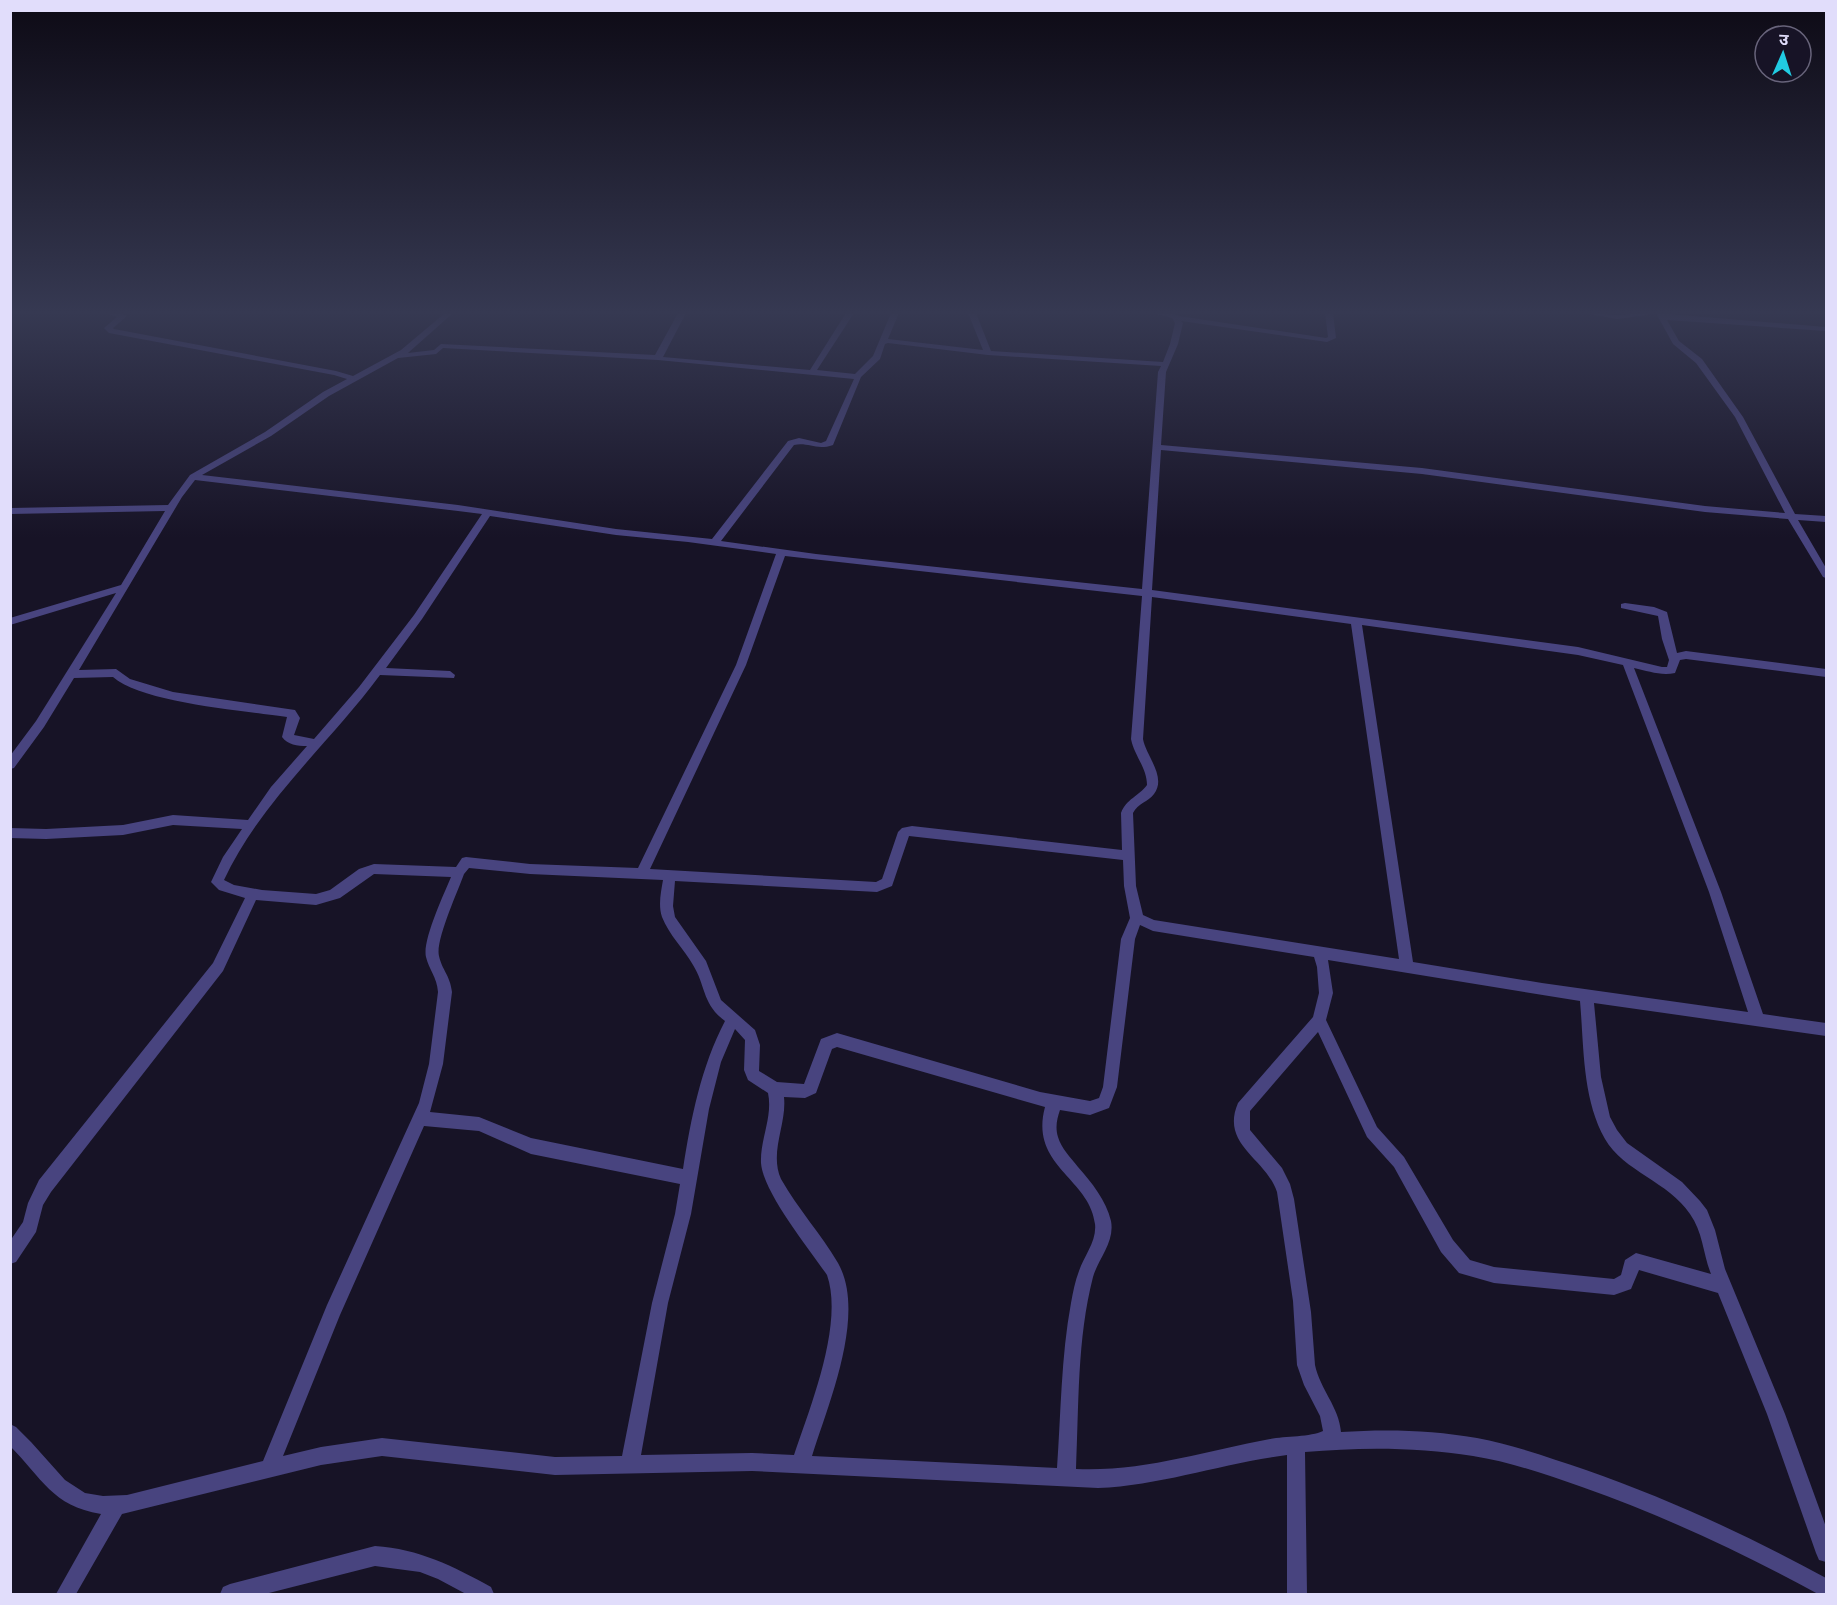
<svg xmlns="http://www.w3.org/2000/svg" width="1837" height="1605" font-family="'Archivo Narrow','Noto Sans Devanagari',sans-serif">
	<rect width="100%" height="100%" fill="#171326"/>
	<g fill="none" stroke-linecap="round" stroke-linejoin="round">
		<!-- street -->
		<g fill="#48447f" fill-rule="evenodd">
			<path d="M107 313H120L127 316 113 328 114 329 336 371 353 376 401 350 445 313H453L408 353 434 350 441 344 655 355 678 313H686L663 357 810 370 846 313H854L817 370 855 374 873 356 891 313H899L888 339 983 350 968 313H976L991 351 1163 362 1170 344 1175 323 1172 318 1153 313H1170L1179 316 1326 338 1328 337 1325 313H1333L1336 338 1327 342 1181 321 1183 323 1178 344 1166 372 1161 445 1422 468 1705 506 1785 513 1735 417 1696 363 1673 344 1656 313 1826 327V331L1667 320 1679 341 1702 359 1743 417 1795 514 1826 516V522L1798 520 1826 568V578L1823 577 1788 519 1705 512 1422 474 1161 450 1152 590 1578 647 1662 667H1667L1669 660 1662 639 1658 616 1621 608V604L1625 603 1654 607 1667 612 1677 653 1686 651 1826 669V677L1686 659 1680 660 1675 673C1661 676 1648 671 1634 668L1721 892 1763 1014 1826 1023V1036L1594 1003 1601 1077 1610 1117 1617 1130 1627 1143 1682 1182 1700 1201 1707 1210 1715 1230 1725 1269 1785 1414 1826 1527V1562L1819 1560 1816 1553 1767 1414 1718 1293 1639 1270 1631 1289 1614 1295 1494 1283 1459 1273 1441 1252 1394 1167 1367 1137 1318 1032 1250 1111V1130L1282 1168 1290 1184 1294 1199 1311 1312 1315 1365C1320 1389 1339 1407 1341 1432 1386 1429 1432 1430 1477 1438 1514 1445 1550 1458 1586 1470 1669 1499 1749 1536 1826 1578V1594H1818C1743 1553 1664 1516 1582 1487 1547 1475 1511 1462 1473 1456 1417 1447 1361 1447 1305 1452L1307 1594H1287V1455C1223 1463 1163 1485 1098 1488L752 1471 555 1475 382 1456 321 1465 122 1514 76 1594H56L101 1514C52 1506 42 1478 10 1446V1424L16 1427 31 1442 65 1480 85 1493 103 1496 127 1495 263 1461 327 1305 419 1103 429 1064 438 992C437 977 429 970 426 957 422 941 444 894 451 877L374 874 340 898 316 905 256 900 223 971 51 1192 43 1205 36 1232 16 1262 10 1264V1241L23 1222 28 1203 39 1180 213 963 245 898 219 890 211 882 223 857 242 829 173 825 123 835 46 839 10 838V828L46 829 123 825 173 815 248 820 271 787 307 746C297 746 288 745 282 737L287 717C247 711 142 703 113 677L74 678 44 727 14 768 10 769V756L36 721 116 593 10 625V618L121 585 165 511 10 514V508L168 505 190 475 265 432 323 392 347 379 334 375 109 333 104 328 117 317ZM888 343 988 355 1161 366 1158 372 1142 589 816 554 721 541 794 445C809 442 816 451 833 445L861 377 880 359 885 344ZM443 348 658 360 854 379 826 441 821 443 799 438 788 441 712 539 616 529 458 505 202 475 271 436 329 396 398 358 436 354ZM195 480 458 511 482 514 414 615 359 687 314 739 294 735 300 718 295 710 173 692 130 679 116 669 79 670 182 497ZM490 516 616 535 688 542 776 554 736 665 638 868 530 864 466 857 462 858 456 867 374 864 359 869 330 890 316 894 262 890 234 885 224 880C261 801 329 744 380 675L454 678 455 675 450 671 386 668 422 619ZM785 556 1142 596 1131 739C1134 755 1147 768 1147 785 1139 796 1126 799 1121 813L1122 850 912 826 902 828 898 832 882 879 876 882 650 869 746 665ZM1152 597 1351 624 1399 959 1154 920 1143 915 1136 886 1133 813C1138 803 1148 802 1154 794 1167 777 1146 756 1143 739ZM1362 625 1578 655 1623 665 1709 892 1748 1012 1542 983 1413 962ZM909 836 1123 860 1124 886 1130 918 1121 939 1103 1087 1099 1098 1090 1101 1040 1092 837 1033 821 1039 804 1084 777 1082 759 1071 760 1045 755 1030 721 1000 706 961 675 917 673 906 675 881 877 892 892 886ZM469 868 530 874 663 880C661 892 658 905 662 917 669 935 684 949 693 965 706 986 702 1004 725 1021 701 1067 691 1118 683 1169L531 1138 479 1117 430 1112 443 1064 452 992C450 975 442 970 439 956 435 941 458 891 464 874ZM1140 925 1153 931 1314 957 1317 967 1319 993 1313 1017 1238 1103C1220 1145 1266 1158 1277 1192L1293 1301 1297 1365 1304 1385 1320 1416 1323 1431C1311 1437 1285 1436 1270 1439 1205 1451 1143 1472 1076 1469 1079 1405 1077 1339 1093 1277 1098 1259 1115 1242 1111 1221 1106 1200 1092 1183 1078 1167 1071 1158 1061 1148 1058 1137 1055 1127 1057 1119 1060 1110L1090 1115 1109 1108 1117 1087 1135 939ZM1328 960 1580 1001C1584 1046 1582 1098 1605 1139 1623 1171 1669 1182 1690 1214 1703 1232 1703 1254 1711 1274L1636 1253 1625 1260 1621 1275 1614 1279 1494 1267 1470 1260 1453 1240 1404 1157 1377 1127 1326 1020 1333 993ZM735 1029 745 1040 744 1070 748 1080 768 1093C773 1117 760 1139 761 1163 763 1192 809 1249 827 1275 844 1324 810 1407 794 1455L752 1453 641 1455 668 1303 691 1214 709 1109 721 1062ZM837 1047 1045 1107C1029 1166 1090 1178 1095 1224 1097 1241 1084 1256 1079 1271 1075 1281 1073 1292 1071 1303 1061 1357 1061 1413 1057 1468L812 1456C828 1405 867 1314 838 1263 821 1234 798 1209 781 1179 769 1152 787 1124 784 1097L805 1098 816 1093 832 1049ZM424 1126 479 1131 531 1154 680 1184 675 1214 652 1303 622 1456 555 1457 382 1438 321 1447 283 1456 340 1315Z"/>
			<path d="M1584 313 1617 315 1651 313 1647 315 1617 319Z"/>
			<path d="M375 1546C419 1549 453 1566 491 1587L494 1594H466L438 1579 420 1572 375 1566 265 1594H220L223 1587 230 1584Z"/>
		</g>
	</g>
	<!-- sky -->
	<linearGradient id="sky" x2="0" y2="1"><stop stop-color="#0d0a15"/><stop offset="0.58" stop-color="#363952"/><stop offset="1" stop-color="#363952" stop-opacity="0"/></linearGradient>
	<rect width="1837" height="538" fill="url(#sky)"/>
	<!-- border -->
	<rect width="1837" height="1605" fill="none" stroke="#e1ddfb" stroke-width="24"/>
	<!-- north arrow -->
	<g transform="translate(1783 54) rotate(3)"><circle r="28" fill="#171326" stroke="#68647b" stroke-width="1.5"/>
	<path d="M0-4.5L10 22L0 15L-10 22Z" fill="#21cbe3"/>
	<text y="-9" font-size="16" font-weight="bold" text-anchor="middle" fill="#e1ddfb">उ</text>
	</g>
</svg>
